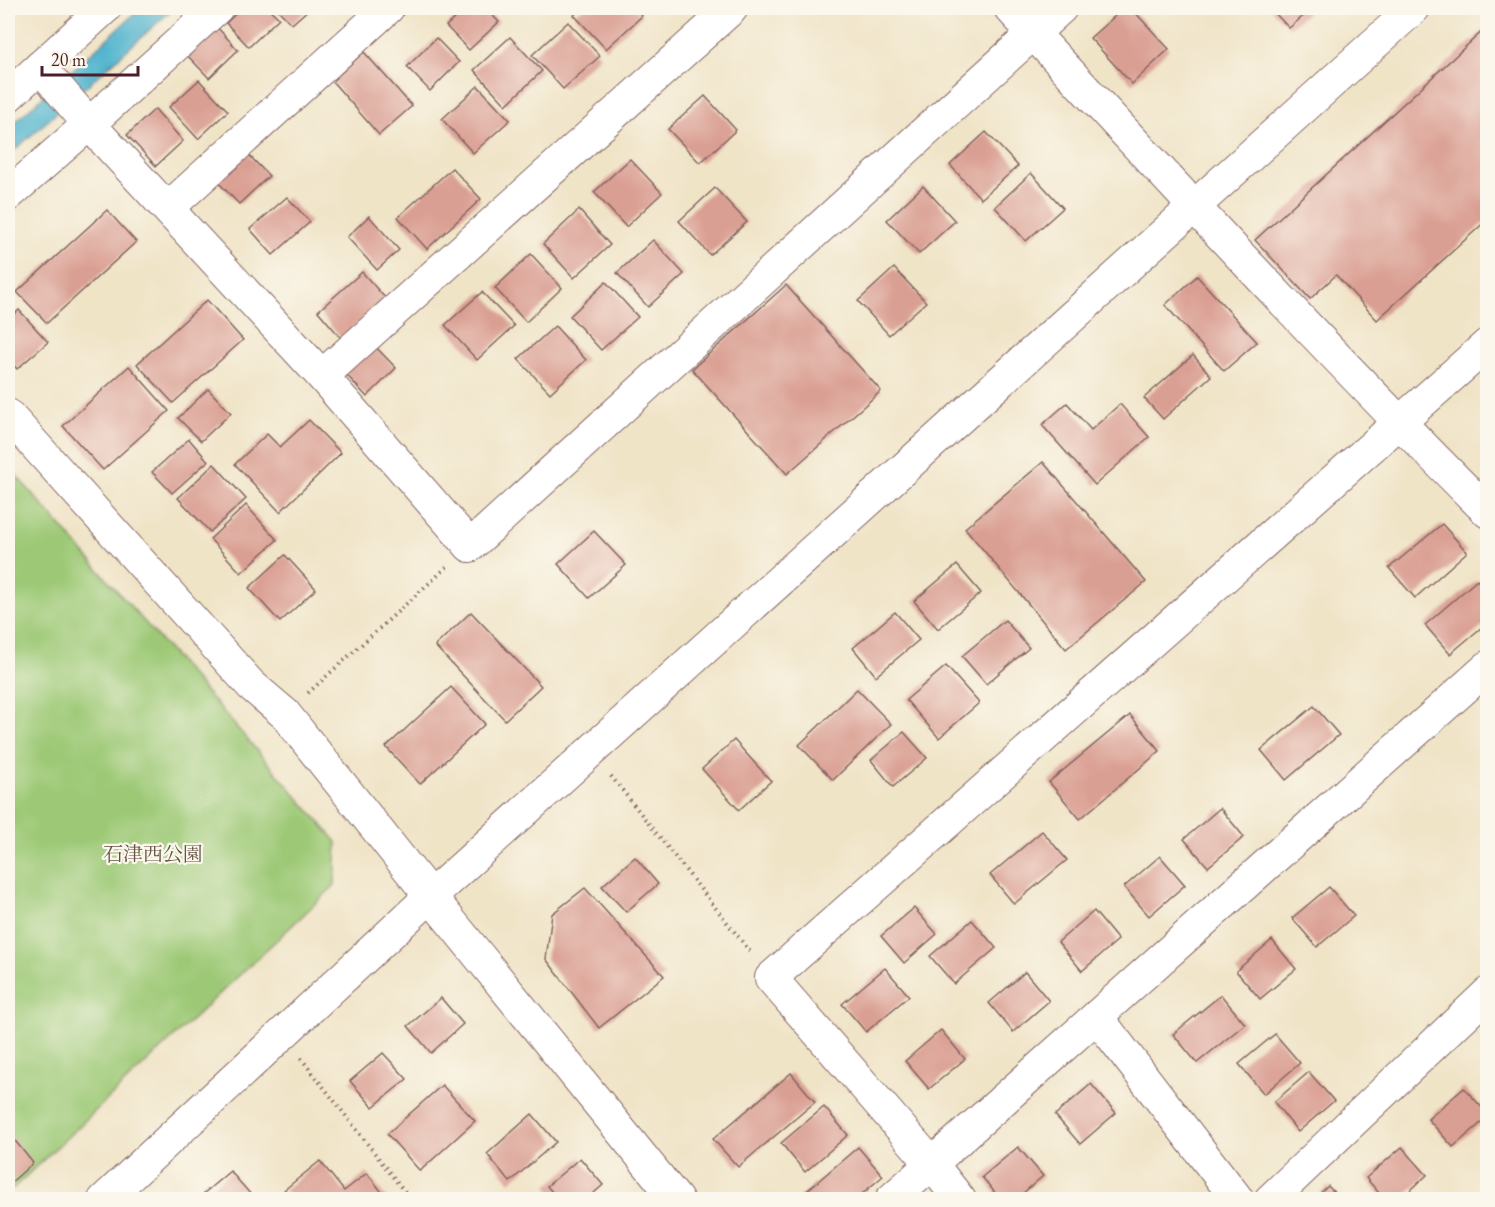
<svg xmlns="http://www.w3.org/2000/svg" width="1495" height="1207" font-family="'EB Garamond','Noto Serif JP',serif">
	<rect width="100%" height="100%" fill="#fbf7ec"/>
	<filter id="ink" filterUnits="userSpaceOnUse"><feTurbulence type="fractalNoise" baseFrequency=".0167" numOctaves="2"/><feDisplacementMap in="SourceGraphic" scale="12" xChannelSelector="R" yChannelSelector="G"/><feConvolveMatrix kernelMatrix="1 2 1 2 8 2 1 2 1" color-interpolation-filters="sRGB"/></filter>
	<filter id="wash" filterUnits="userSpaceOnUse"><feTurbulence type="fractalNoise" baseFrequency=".008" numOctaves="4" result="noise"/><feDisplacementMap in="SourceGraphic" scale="24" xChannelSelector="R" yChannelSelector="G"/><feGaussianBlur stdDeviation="1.35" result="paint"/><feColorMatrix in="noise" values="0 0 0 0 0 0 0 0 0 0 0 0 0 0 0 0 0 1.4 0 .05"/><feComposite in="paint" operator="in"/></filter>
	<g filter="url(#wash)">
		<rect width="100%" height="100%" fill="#f0e4c7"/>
		<!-- green -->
		<path fill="#9dc976" stroke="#747450" stroke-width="1.5" d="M8 466 337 842 335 885 8 1193Z"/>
		<!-- water -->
		<path fill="#4eb3cd" stroke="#4c697c" stroke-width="1.5" d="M141 8H174L8 156V128Z"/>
		<g id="blocks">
			<!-- building -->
			<g fill="#da9f93">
				<path d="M242 8H268L279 18 249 47 226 23Z"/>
				<path d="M276 8H310L292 24Z"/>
				<path d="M466 8H485L499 22 469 50 446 26Z"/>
				<path d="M582 8H635L642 16 606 49 574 15Z"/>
				<path d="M1124 8H1131L1169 49 1132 84 1090 38Z"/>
				<path d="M1270 8H1313L1289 28Z"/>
				<path d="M568 22 600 56 563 89 532 55Z"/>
				<path d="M216 26 238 50 209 78 186 54Z"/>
				<path d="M1488 26V219L1377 320 1336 275 1310 299 1255 240Z"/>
				<path d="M510 37 542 71 506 105 474 70Z"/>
				<path d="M436 38 459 62 430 91 407 67Z"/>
				<path d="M364 52 412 106 379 135 332 81Z"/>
				<path d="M199 80 228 111 198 139 169 107Z"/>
				<path d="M478 86 510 120 473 153 442 119Z"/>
				<path d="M705 96 736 130 700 163 668 129Z"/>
				<path d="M155 109 183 141 156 166 127 135Z"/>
				<path d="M986 132 1018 166 981 199 950 165Z"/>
				<path d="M246 152 269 176 239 204 216 180Z"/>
				<path d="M630 159 662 193 626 227 594 192Z"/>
				<path d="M452 168 481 199 427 249 398 217Z"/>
				<path d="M1031 173 1063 208 1026 241 995 207Z"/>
				<path d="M923 186 955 221 919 254 887 220Z"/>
				<path d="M715 188 747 222 710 255 679 221Z"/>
				<path d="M287 197 310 222 273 255 250 229Z"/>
				<path d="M107 210 136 242 47 323 17 292Z"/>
				<path d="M579 210 610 245 574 278 543 244Z"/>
				<path d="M369 216 399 250 377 270 347 237Z"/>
				<path d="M653 240 684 274 648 307 617 273Z"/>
				<path d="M531 254 562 288 526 322 495 288Z"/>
				<path d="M894 268 926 302 889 335 858 301Z"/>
				<path d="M362 272 386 299 341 338 318 311Z"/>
				<path d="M1197 276 1257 342 1224 371 1165 305Z"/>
				<path d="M606 282 638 317 601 350 570 316Z"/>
				<path d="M786 285 881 391 787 474 692 369Z"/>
				<path d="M482 292 514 326 477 360 445 325Z"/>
				<path d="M207 300 243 340 173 403 137 364Z"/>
				<path d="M19 310 48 342 17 369 8 359V320Z"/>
				<path d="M555 326 586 360 550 393 518 359Z"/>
				<path d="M373 344 396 368 367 397 344 372Z"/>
				<path d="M1193 355 1211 376 1163 419 1144 398Z"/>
				<path d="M129 366 169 411 103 470 63 426Z"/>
				<path d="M208 389 231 413 201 441 178 418Z"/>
				<path d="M1067 403 1091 430 1120 404 1149 437 1095 485 1042 425Z"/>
				<path d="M309 420 341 453 280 512 235 464 267 434 280 447Z"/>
				<path d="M189 439 208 461 172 493 152 472Z"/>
				<path d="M1043 462 1146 582 1066 649 965 528Z"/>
				<path d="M214 464 246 499 210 532 178 498Z"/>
				<path d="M246 505 277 540 241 573 210 539Z"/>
				<path d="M1442 524 1467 552 1415 598 1389 568Z"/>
				<path d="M594 531 626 565 589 598 558 564Z"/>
				<path d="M285 555 316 589 280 622 249 588Z"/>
				<path d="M957 565 981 593 938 629 914 601Z"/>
				<path d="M1477 580 1488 592V622L1450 654 1425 625Z"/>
				<path d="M471 612 541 686 505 720 435 646Z"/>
				<path d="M895 612 919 640 876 676 853 648Z"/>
				<path d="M1005 620 1029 648 986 684 962 656Z"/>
				<path d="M946 666 979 703 939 738 906 700Z"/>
				<path d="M451 687 485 724 420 784 386 747Z"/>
				<path d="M857 689 891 724 833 780 799 745Z"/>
				<path d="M1314 706 1339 735 1286 780 1261 750Z"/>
				<path d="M1130 715 1160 751 1080 819 1049 782Z"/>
				<path d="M904 732 927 758 893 787 871 760Z"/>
				<path d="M734 740 771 781 739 810 702 769Z"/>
				<path d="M1220 808 1244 837 1208 867 1184 839Z"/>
				<path d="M1042 831 1067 860 1014 904 990 875Z"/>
				<path d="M1160 856 1185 885 1149 916 1124 887Z"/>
				<path d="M635 857 658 884 626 912 602 886Z"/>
				<path d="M1329 887 1354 916 1317 947 1292 918Z"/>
				<path d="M585 888 664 976 599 1028 546 959 552 914Z"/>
				<path d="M914 908 937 934 904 963 881 936Z"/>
				<path d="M1094 911 1118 940 1082 971 1058 942Z"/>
				<path d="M972 920 996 948 954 984 930 956Z"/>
				<path d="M1272 940 1296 969 1260 999 1236 971Z"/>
				<path d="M885 968 909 996 866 1032 842 1004Z"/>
				<path d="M1025 972 1049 1001 1013 1032 989 1003Z"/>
				<path d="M1221 995 1245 1024 1197 1063 1173 1034Z"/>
				<path d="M441 998 463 1024 431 1053 408 1026Z"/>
				<path d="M941 1030 965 1059 929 1089 905 1061Z"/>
				<path d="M1275 1034 1300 1063 1264 1094 1239 1064Z"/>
				<path d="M383 1053 407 1079 373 1107 350 1081Z"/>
				<path d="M1309 1072 1334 1101 1298 1132 1274 1102Z"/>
				<path d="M791 1073 815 1102 738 1167 713 1139Z"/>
				<path d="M1091 1084 1116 1113 1080 1144 1055 1115Z"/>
				<path d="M442 1085 475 1121 420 1171 387 1134Z"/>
				<path d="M1464 1088 1488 1114V1117L1453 1147 1428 1119Z"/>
				<path d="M824 1107 848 1135 805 1172 781 1143Z"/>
				<path d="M532 1114 556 1142 510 1182 487 1154Z"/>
				<path d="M8 1132 33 1163 8 1185Z"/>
				<path d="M858 1147 883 1176 855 1200H796Z"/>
				<path d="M1018 1147 1043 1176 1015 1200H1001L982 1177Z"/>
				<path d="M1402 1147 1427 1175 1400 1200H1385L1366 1178Z"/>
				<path d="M580 1158 603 1185 586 1200H559L547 1186Z"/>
				<path d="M320 1161 344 1191 367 1173 388 1200H292L284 1190Z"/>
				<path d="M230 1171 253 1197 251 1200H196Z"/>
				<path d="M1328 1186 1341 1200H1313Z"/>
			</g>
		</g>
	</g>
	<g filter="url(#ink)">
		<use href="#blocks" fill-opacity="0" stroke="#846462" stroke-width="1.5"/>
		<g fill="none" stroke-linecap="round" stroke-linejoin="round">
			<!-- minor casing -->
			<g stroke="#846462" stroke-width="34">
				<g id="minor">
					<path d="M1010 8C1167 178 1324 348 1488 512"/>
					<path d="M40 67 89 124 322 376 470 546 1061 8"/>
					<path d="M8 96 105 8"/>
					<path d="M8 195 89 124 217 8"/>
					<path d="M168 208 388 8"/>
					<path d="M322 376 732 8"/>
					<path d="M8 415 251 685 285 714 431 897 677 1200"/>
					<path d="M1097 1017 1238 1200"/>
					<path d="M104 1200 435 892 1414 8"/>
					<path d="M891 1200 1488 667"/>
					<path d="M960 1200 931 1163 771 978 1488 344"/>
					<path d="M1270 1200 1488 993"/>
				</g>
			</g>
			<!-- path -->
			<g stroke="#846462" stroke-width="4" stroke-dasharray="1.5 4.5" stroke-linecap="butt">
				<path d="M308 693 447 567"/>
				<path d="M611 776 752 954"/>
				<path d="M301 1058 411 1200"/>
			</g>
			<!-- minor -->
			<use href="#minor" stroke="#fff" stroke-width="32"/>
		</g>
	</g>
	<g text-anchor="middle" stroke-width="4.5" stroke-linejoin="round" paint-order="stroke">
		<!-- park labels -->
		<g font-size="20" fill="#635242" stroke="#fbf7ec">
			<text x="153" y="861">石津西公園</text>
		</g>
	</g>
	<!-- margin -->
	<rect width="1495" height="1207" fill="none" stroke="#fbf7ec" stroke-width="30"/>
	<!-- scale -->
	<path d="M42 66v9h96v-9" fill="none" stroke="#4a1f2b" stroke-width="3"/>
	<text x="51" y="66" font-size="18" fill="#4a1f2b" stroke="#fbf7ec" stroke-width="4.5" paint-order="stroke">20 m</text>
</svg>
